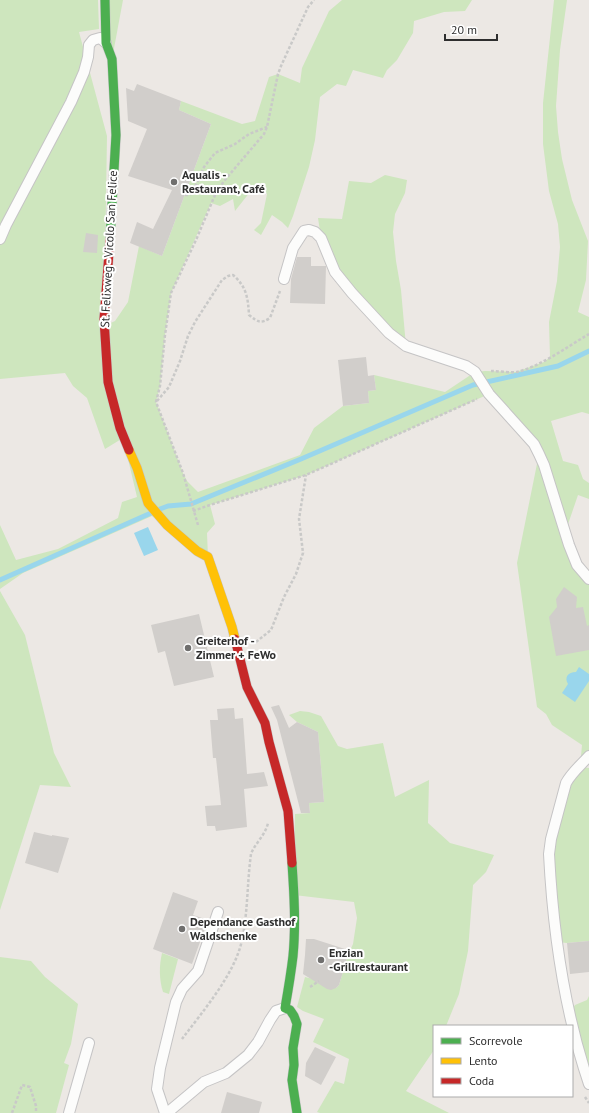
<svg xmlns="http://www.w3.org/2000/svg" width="589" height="1113" font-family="'PT Sans',sans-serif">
	<rect width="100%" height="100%" fill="#ece8e4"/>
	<!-- green -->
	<g fill="#cee6be">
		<path d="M0 0H98L99 29 79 32 107 136 104 326 115 321 128 302 139 246 162 256 211 124 179 110 181 101 242 124 255 121 269 77 278 74 300 83 302 68 329 11 342 0H472L465 11 444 12 414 21 413 33 397 60 387 70 383 78 353 70 346 86 337 84 320 97 315 140 309 167 293 216 288 228 282 222 272 215 261 235 254 230 261 223 267 194 263 189 257 188 250 192 235 211 233 199 220 206 211 203 171 293 165 335 160 386 156 402 183 473 187 481 198 492 300 455 314 428 343 406 369 403 368 391 376 390 374 375 445 392 475 372 485 371 516 372 544 362 550 357 549 322 557 281 560 247 558 224 549 191 543 144V103L554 0H567L560 50 556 106 558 132 562 159 572 200 588 241 586 280 578 312 589 317V414L582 412 551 421 563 461 578 465 583 479 589 483V499L578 495 565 533 589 579V756L580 767 589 768V941L567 943 557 942 549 868 564 790 580 767 582 745 552 725 546 714 537 707 517 563 539 454 489 394 306 475 210 505 215 524 207 533 208 557 152 516 23 573 0 589V525L16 560 58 549 118 518 122 502 137 497 123 438 105 449 87 398 73 386 65 373 0 379Z"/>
		<path d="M105 0H123L112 59Z"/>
		<path d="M385 175 407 180 405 193 395 214 393 232 396 261 401 290 406 346 352 293 321 238 318 218 342 219 349 181 371 183Z"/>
		<path d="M0 591 25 635 54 753 71 787 40 785 0 910Z"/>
		<path d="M300 711 309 712 321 716 338 746 347 749 383 743 395 797 429 780 428 823 450 843 494 855 486 872 473 885 468 951 459 994 446 1026H434V1050L406 1091 449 1113H320L317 1112 335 1081 344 1084 349 1059 313 1042 324 1019 303 1011 297 1007 305 977 321 981 336 988 339 985 348 955 353 944 357 918 354 902 294 895 295 814 310 813 309 803 324 802 318 732 297 722 289 715Z"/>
		<path d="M162 953 178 959 169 994 163 992C159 979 159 966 162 953Z"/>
		<path d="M0 957 31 961 45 977 78 1004 71 1044 64 1063 69 1065 56 1113H0Z"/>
		<path d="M589 996V1084L569 1014 575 1005 587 1000Z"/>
	</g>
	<!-- water -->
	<g fill="#99d6ec">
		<path d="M148 527 158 550 144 556 134 533Z"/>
		<path d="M579 667 589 674V681L575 702 562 693 568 684C564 677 568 672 576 672Z"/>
	</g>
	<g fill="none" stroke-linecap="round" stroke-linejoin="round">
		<!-- stream -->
		<g stroke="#99d6ec" stroke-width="5">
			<path d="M160 509 168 506 191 504 301 459 473 385 558 366 589 351"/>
			<path d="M0 580 151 513"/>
		</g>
	</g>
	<!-- building -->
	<g fill="#d1cecb">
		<path d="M137 84 181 101 179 110 211 124 162 256 130 243 137 222 153 229 172 190 128 176 147 129 128 121 126 88 134 91Z"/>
		<path d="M86 233 98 235 97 253 83 252Z"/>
		<path d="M297 257H311V266H326L325 304 290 303 291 279Z"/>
		<path d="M366 357 368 376 374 375 376 390 368 391 369 403 343 406 338 360Z"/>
		<path d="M564 587 577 597 576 608 583 607 587 626 589 625V650L556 656 549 617 557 607 556 599Z"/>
		<path d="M199 614 214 677 174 686 165 651 158 653 151 625Z"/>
		<path d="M279 705 289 728 297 722 318 732 324 802 309 803 310 813H301L277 720 271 707Z"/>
		<path d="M234 708 235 719 243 718 247 774 264 772 268 786 244 789 247 827 216 831 215 826H207L205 806 221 805 216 758H213L210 720H218L217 709Z"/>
		<path d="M34 832 52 836V835L69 838 58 873 25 863Z"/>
		<path d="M173 892 198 901 193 915 208 920 192 964 153 949Z"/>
		<path d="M306 939H314L345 949 344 953 348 955 339 985 336 988 331 990 327 989 303 974 305 955Z"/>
		<path d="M589 941V972L570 974 567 943Z"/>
		<path d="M315 1047 336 1057 321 1085 305 1076 306 1063Z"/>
		<path d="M227 1092 262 1102 259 1113H221Z"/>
	</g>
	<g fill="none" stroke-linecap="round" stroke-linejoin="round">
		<!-- lane casing -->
		<g stroke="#c5c4c5" stroke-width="12">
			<g id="lane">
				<path d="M0 239 6 225 71 102 84 72 88 57 89 45 93 40 100 38 106 43"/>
				<path d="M284 279 293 248 304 231 309 230 315 232 321 238 335 272 352 293 389 333 406 346 466 366 475 372 489 394 534 444 539 454 544 465 569 545 577 565 589 579"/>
				<path d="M589 756C581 765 572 772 566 783L551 839 549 854C553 932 564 1010 589 1084"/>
				<path d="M69 1113 89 1043"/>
				<path d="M165 1113 157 1089 160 1068 176 1002 182 989 198 971 218 912"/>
				<path d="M167 1113 204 1082 226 1073 248 1055 258 1042 270 1020 276 1011 285 1008"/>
			</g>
		</g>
		<!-- fast casing -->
		<g stroke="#c5c4c5" stroke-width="10">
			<g id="fast">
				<path d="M105 0 106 43 112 59 116 135 110 239"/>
				<path d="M292 863C294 893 296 925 293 956 291 973 288 991 285 1008L290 1010 294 1016 297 1024 293 1048 294 1065 292 1080 297 1113"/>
			</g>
		</g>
		<!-- slow casing -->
		<g stroke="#c5c4c5" stroke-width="10">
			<path id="slow" d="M129 450 137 468 148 503 167 525 197 551 208 557 232 627 235 639"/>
		</g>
		<!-- jam casing -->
		<g stroke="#c5c4c5" stroke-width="10">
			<g id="jam">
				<path d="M110 239 104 319 108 382 120 428 129 450"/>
				<path d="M235 639 247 687 265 723 269 742 288 811 292 863"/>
			</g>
		</g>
		<!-- path -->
		<g stroke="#c9c9c8" stroke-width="2.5" stroke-dasharray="3 2" stroke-linecap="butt">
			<path d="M185 195H190L196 185 204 167 215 153 235 144 249 134 267 127"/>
			<path d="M491 371C499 371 509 373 517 372 541 366 567 347 589 334"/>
			<path d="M157 401 169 387 180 361 188 336 195 322 222 280 228 276 233 275C247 287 248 299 249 315 258 322 261 324 270 318L280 291"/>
			<path d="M193 511 210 505 306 475 477 399"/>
			<path d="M198 525 183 473 156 402 160 386 165 335 171 293 196 240 215 195 224 181 264 134 267 127 278 74 281 66 308 7 314 0"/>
			<path d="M256 642 271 630 284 597 296 574 303 553 299 519 306 475"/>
			<path d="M310 987 319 981"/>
			<path d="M182 1039C203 1011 235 974 242 940 248 912 247 883 251 854 255 843 265 836 268 823"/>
			<path d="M585 1097 589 1103"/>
			<path d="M12 1113 22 1085 30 1087 36 1106V1113"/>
		</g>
		<!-- lane -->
		<use href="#lane" stroke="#fcfcfb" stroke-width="10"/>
		<!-- fast -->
		<use href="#fast" stroke="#4caf50" stroke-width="9"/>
		<!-- slow -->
		<use href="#slow" stroke="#ffc107" stroke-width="9"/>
		<!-- jam -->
		<use href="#jam" stroke="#c62828" stroke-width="9"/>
	</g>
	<!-- markers -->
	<g fill="#706f6e" stroke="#fff" stroke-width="1.5">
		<circle cx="174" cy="182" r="4"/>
		<circle cx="188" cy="648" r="4"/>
		<circle cx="182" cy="929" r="4"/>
		<circle cx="321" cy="960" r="4"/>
	</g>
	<g text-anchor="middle" stroke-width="4" stroke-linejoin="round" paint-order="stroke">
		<!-- poi labels -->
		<g font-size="12" font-weight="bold" fill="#2e2e2e" stroke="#fff" text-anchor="start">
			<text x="182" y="179">Aqualis -<tspan x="182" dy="14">Restaurant, Café</tspan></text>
			<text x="196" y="645">Greiterhof -<tspan x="196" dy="14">Zimmer + FeWo</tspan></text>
			<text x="190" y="926">Dependance Gasthof<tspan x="190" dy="14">Waldschenke</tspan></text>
			<text x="329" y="957">Enzian<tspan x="329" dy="14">-Grillrestaurant</tspan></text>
		</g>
		<!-- street labels -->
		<g font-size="12" fill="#2e2e2e" stroke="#fff">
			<text transform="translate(109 249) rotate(-87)" y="4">St. Felixweg - Vicolo San Felice</text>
		</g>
	</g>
	<!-- legend -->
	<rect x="433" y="1025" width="140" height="72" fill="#ffffff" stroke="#ababab"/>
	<rect x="441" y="1038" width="20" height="6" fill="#4caf50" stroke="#ababab"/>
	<text x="469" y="1045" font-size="12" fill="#2e2e2e">Scorrevole</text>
	<rect x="441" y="1058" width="20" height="6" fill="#ffc107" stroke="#ababab"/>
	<text x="469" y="1065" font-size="12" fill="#2e2e2e">Lento</text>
	<rect x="441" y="1078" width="20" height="6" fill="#c62828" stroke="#ababab"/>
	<text x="469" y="1085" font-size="12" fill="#2e2e2e">Coda</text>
	<!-- scale -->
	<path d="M445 34v6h52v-6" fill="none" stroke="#2e2e2e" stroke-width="2"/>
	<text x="451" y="34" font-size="12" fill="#2e2e2e" stroke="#ffffff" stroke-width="3" paint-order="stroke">20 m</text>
</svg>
